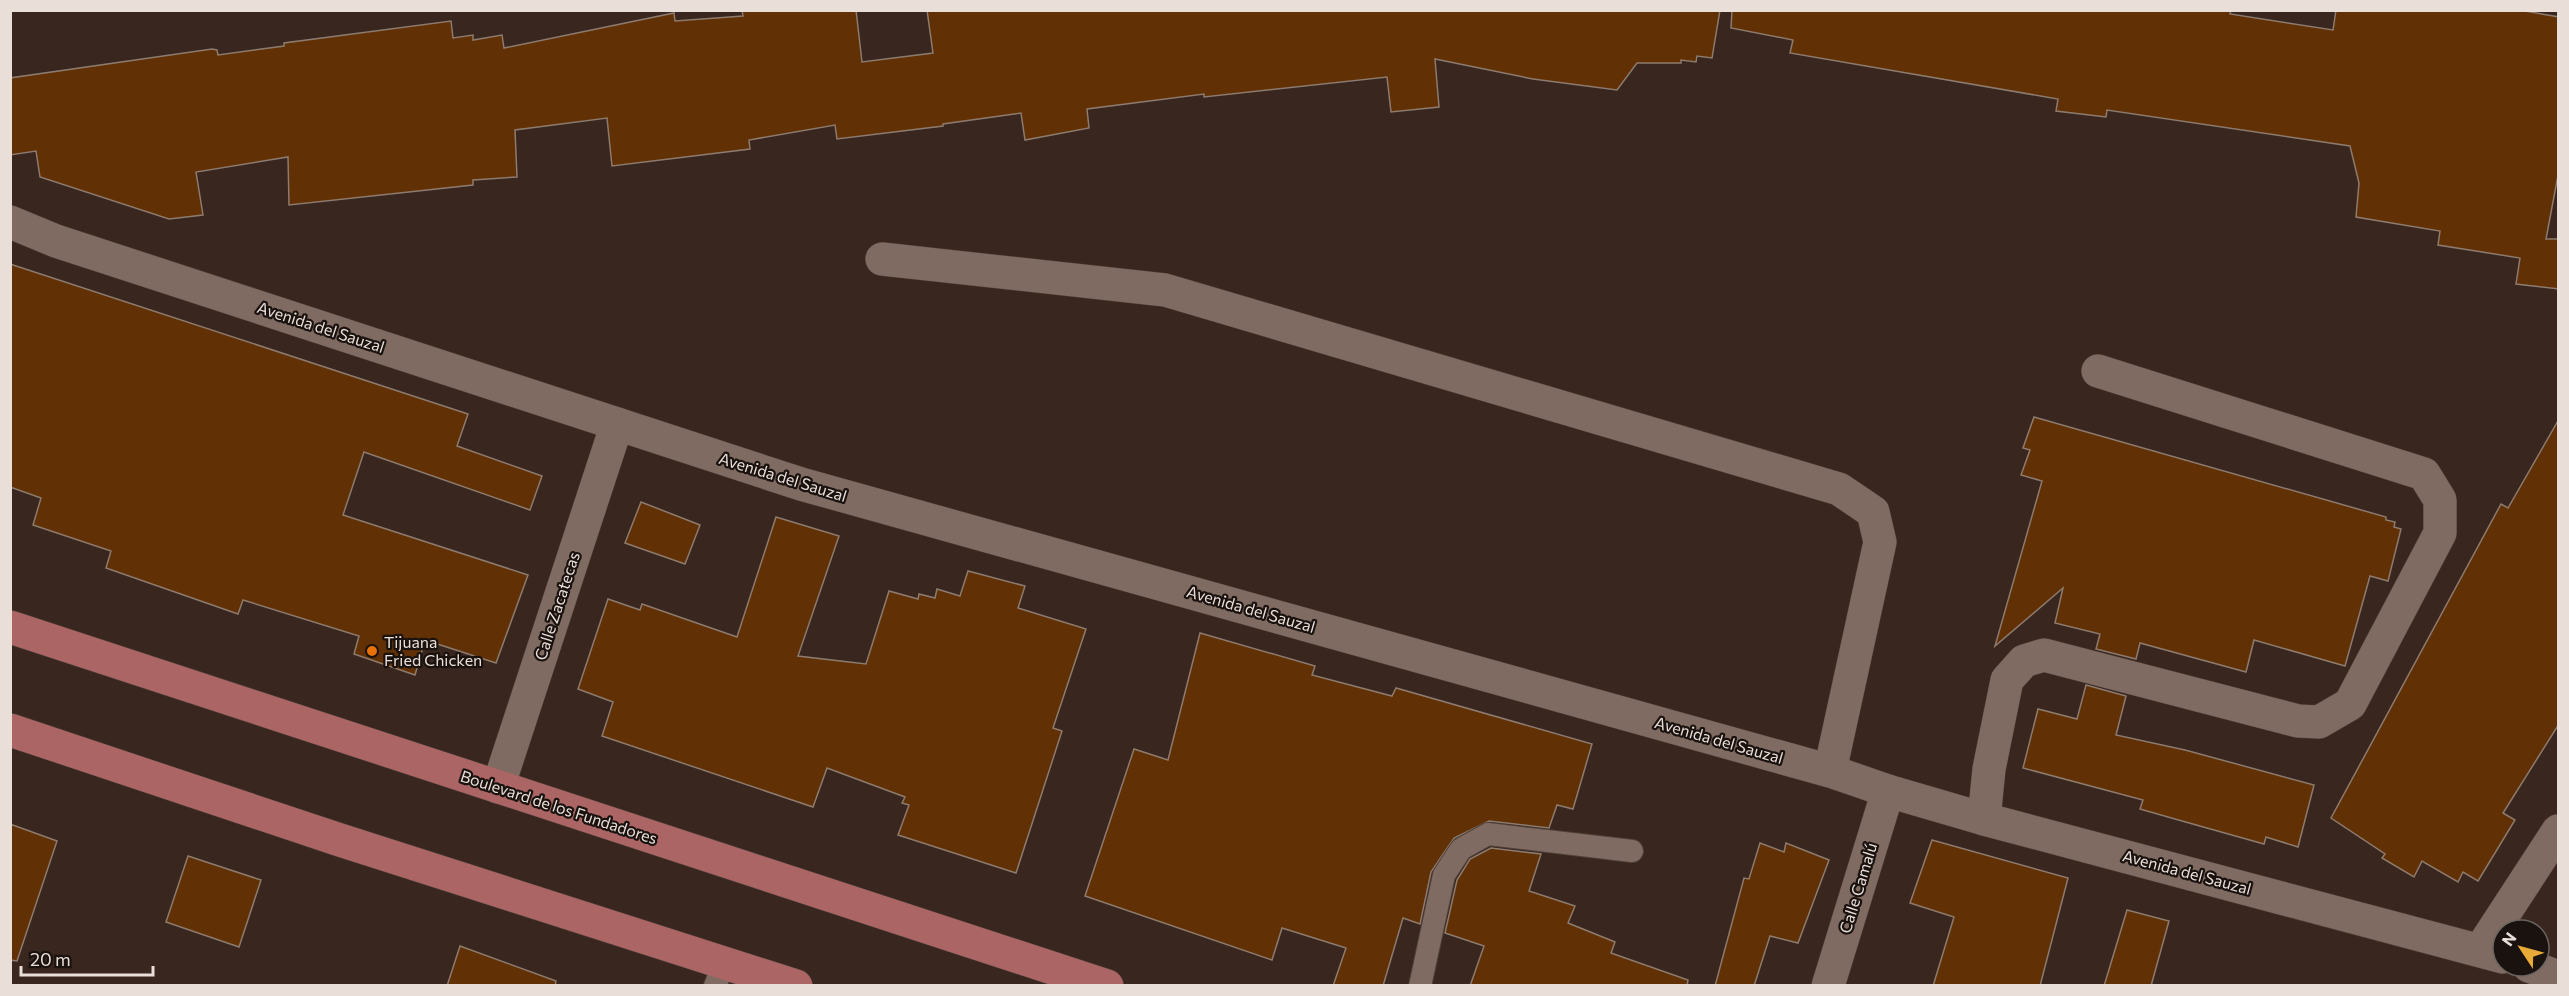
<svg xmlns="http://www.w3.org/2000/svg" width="2569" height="996" font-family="Commissioner,sans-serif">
	<rect width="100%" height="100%" fill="#38261f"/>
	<!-- building -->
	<g fill="#613005" stroke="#8d7b6e" stroke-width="1.5">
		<path d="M742 10H856L862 62 933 53 927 10H1720L1712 58 1697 56 1696 62 1681 60V63H1637L1617 90 1533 79 1435 59 1439 107 1391 112 1387 77 1204 97V94L1087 109 1089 128 1025 140 1021 113 943 124V126L837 139 835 125 749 140 750 149 612 166 607 118 515 130 517 177 473 180V185L289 205 288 157 196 172 203 215 169 219 40 177 36 151 10 155V78L212 49 217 50 218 55 284 46V43L451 21 453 38 473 35V40L502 35 504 48 674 13 675 21 743 16Z"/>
		<path d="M1732 10H2231L2230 14 2333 30 2336 10H2519L2559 17V170L2546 239H2559V289L2516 284 2520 258 2438 245 2440 231 2356 217 2359 183 2350 146 2107 110 2106 117 2056 111 2058 99 1790 53 1793 40 1731 28Z"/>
		<path d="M10 264 468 414 457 446 542 476 530 510 364 452 343 515 528 575 496 663 425 640 415 675 354 654 359 636 243 600 238 614 106 568 111 551 33 525 41 498 10 487Z"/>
		<path d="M2034 417 2386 517V520L2395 522 2394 527 2401 529 2388 581 2370 576 2345 666 2254 640 2246 672 2140 643 2136 659 2096 649 2100 634 2055 623 2063 588 1995 646 2042 481 2021 475 2030 450 2023 448Z"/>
		<path d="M2559 419V724L2503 813 2515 820 2478 881 2463 872 2458 882 2422 861 2414 877 2382 858 2385 854 2331 818 2501 504 2508 508Z"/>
		<path d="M641 502 700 525 685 564 625 543Z"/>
		<path d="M776 517 839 536 798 656 866 664 889 591 918 599 919 594 935 598 937 589 960 596 968 571 1025 586 1018 608 1086 629 1053 728 1062 731 1016 873 898 835 909 805 902 803 905 797 827 768 813 807 602 736 613 702 578 689 608 599 640 610 642 604 737 637Z"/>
		<path d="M1200 633 1315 666 1312 675 1392 696 1396 688 1592 744 1573 809 1557 805 1549 828 1489 821 1454 838 1431 872 1420 924 1403 918 1383 986H1333L1346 948 1282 928 1272 960 1085 896 1134 749 1168 760Z"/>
		<path d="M2086 685 2126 696 2116 735 2185 750 2314 785 2298 847 2266 837 2264 844 2182 821 2140 809 2143 800 2023 768 2038 709 2077 719Z"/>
		<path d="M10 824 57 841 17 961 10 960Z"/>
		<path d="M1932 840 2068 878 2040 986H1933L1954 917 1910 903Z"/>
		<path d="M1760 843 1784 852 1786 843 1829 860 1798 943 1770 936 1754 986H1715L1744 878 1749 879Z"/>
		<path d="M1491 848 1541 854 1529 891 1575 906 1568 923 1615 942 1611 953 1688 980 1687 986H1470L1484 946 1445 933 1457 880 1470 859Z"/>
		<path d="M188 856 261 880 239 947 166 922Z"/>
		<path d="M2127 910 2169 921 2151 986H2104Z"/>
		<path d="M460 946 556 981 555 986H447Z"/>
	</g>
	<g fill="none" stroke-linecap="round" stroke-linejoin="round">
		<!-- service casing -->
		<g stroke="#50413a" stroke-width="24">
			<g id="service">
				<path d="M715 986 724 963"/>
				<path d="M1420 986 1444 875 1461 849 1488 834 1632 851"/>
			</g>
		</g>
		<!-- minor casing -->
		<g stroke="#50413a" stroke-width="34">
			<g id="minor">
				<path d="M10 222 56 241 801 484 1830 771 1888 791 1984 819 2503 957"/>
				<path d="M882 259 1165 290 1839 489 1873 512 1880 542 1830 771"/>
				<path d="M498 787 617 424"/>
				<path d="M1984 819 1989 769 2007 680 2024 661 2044 655 2298 721 2319 722 2350 704 2440 533V500L2424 474 2098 371"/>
				<path d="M2481 949 2558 831"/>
				<path d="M2529 966 2558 977"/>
				<path d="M1828 986 1888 791"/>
			</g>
		</g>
		<!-- primary casing -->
		<g stroke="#50413a" stroke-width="34">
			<g id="primary">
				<path d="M10 627 1107 986"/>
				<path d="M10 730 340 840 796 986"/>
			</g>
		</g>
		<!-- service -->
		<use href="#service" stroke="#806b62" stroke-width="22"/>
		<!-- minor -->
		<use href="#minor" stroke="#806b62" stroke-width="33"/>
		<!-- primary -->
		<use href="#primary" stroke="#ab6564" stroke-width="33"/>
	</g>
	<!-- markers -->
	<circle fill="#e8710a" stroke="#19120e" stroke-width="2" cx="372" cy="651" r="6"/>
	<g text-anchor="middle" stroke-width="4.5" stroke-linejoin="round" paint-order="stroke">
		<!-- street labels -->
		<g font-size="16" fill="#eaded9" stroke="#19120e">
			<text transform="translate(321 327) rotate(18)" y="6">Avenida del Sauzal</text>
			<text transform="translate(783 477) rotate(17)" y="6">Avenida del Sauzal</text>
			<text transform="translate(557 606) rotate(-72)" y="6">Calle Zacatecas</text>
			<text transform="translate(1251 609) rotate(16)" y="6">Avenida del Sauzal</text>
			<text transform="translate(1719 740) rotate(16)" y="6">Avenida del Sauzal</text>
			<text transform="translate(559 807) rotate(18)" y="6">Boulevard de los Fundadores</text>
			<text transform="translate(2187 872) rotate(15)" y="6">Avenida del Sauzal</text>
			<text transform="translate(1858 888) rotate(-73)" y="6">Calle Camalú</text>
		</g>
		<!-- poi labels -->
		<g font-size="16" fill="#eaded9" stroke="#19120e" text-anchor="start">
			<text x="384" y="648">Tijuana<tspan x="384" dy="18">Fried Chicken</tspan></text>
		</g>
	</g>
	<!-- border -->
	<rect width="2569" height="996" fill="none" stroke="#eaded9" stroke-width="24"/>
	<!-- north arrow -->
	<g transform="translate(2521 948) rotate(306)"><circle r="28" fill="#19120e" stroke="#6d645f" stroke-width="1.5"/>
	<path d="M0-4.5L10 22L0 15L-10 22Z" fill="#e8ab37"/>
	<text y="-9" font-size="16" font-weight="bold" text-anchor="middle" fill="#eaded9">N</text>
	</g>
	<!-- scale -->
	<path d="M21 966v9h132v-9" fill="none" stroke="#eaded9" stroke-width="3"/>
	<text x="30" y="966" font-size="18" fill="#eaded9" stroke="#19120e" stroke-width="4.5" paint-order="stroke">20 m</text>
</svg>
